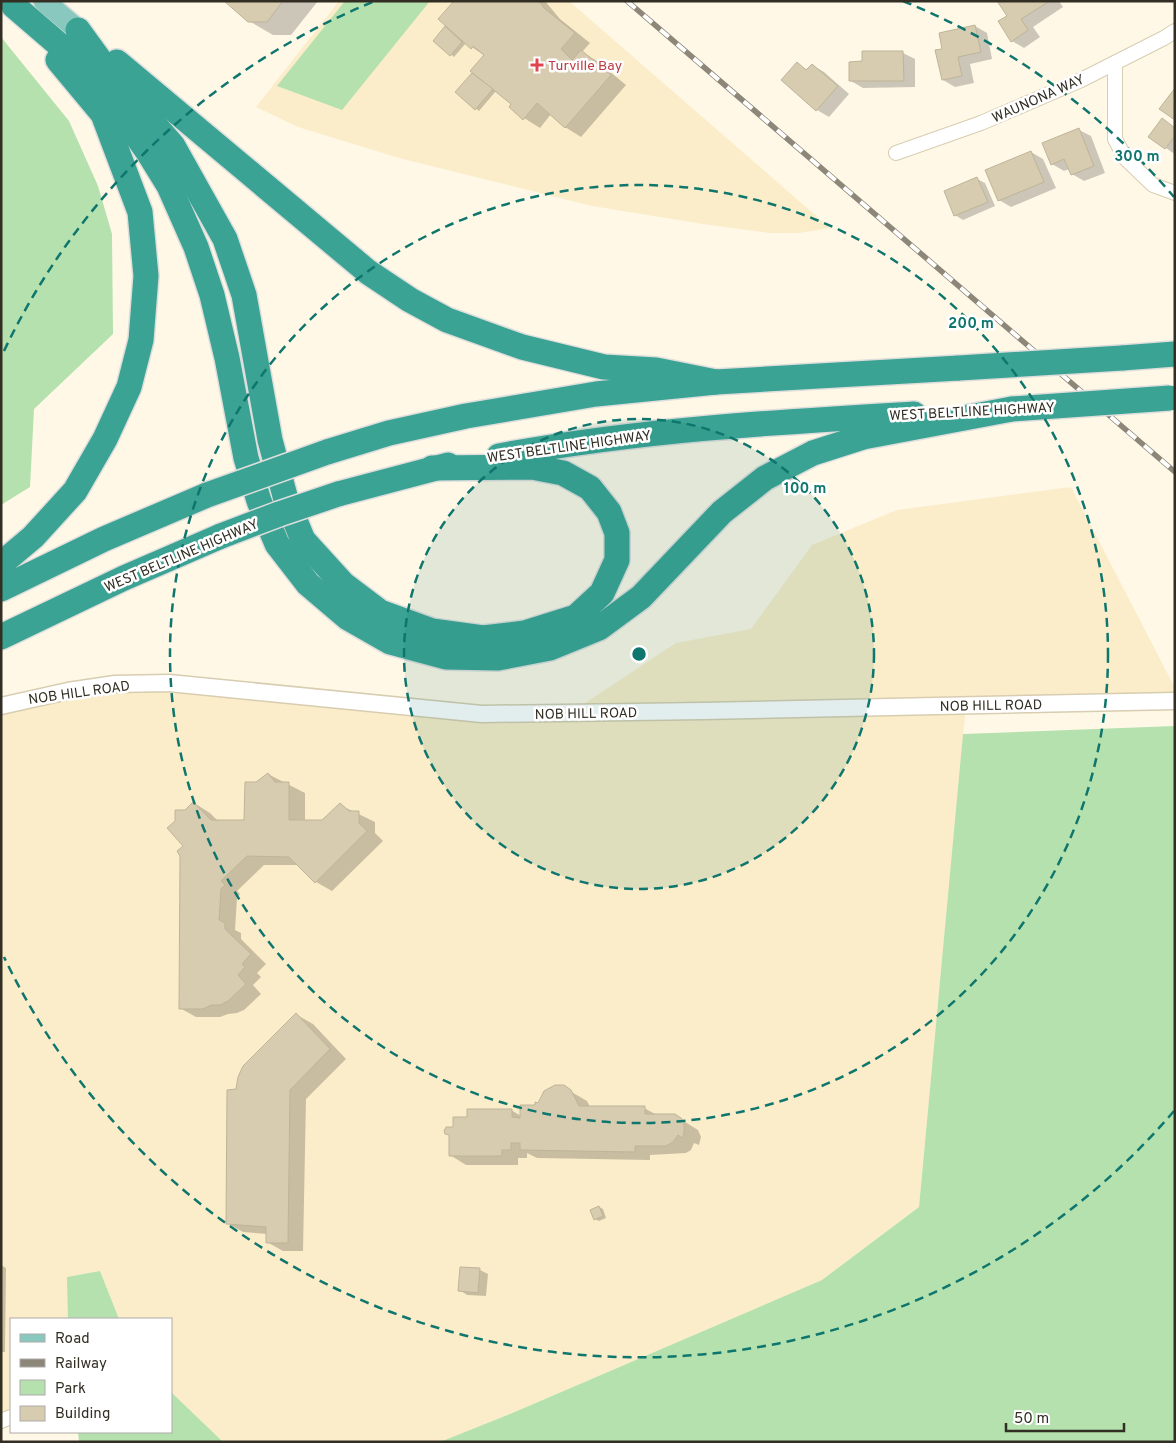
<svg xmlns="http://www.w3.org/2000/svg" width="1176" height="1443" font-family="Overpass,sans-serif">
	<rect width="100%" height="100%" fill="#fff8e7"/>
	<!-- built -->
	<g fill="#fbedc9">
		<path d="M339 1H569L830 228 799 233H770L703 224 592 206 399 158 298 127 256 107Z"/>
		<path d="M1071 487 1175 688V701L966 705 919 1207 822 1280 510 1414 440 1442H223L171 1392V1319H119L100 1271 68 1277V1319H11V1417L1 1421V706L115 684 570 713 676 643 751 629 812 545 897 510Z"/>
	</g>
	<!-- green -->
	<g fill="#b4e1ad">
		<path d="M345 1H430L342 110 277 86Z"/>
		<path d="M1 37 69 121 98 186 112 234 113 334 34 409 30 487 1 505Z"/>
		<path d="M1175 726V1442H440L510 1414 822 1280 919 1207 963 734Z"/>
		<path d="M100 1271 119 1319H68L67 1277Z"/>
		<path d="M171 1392 223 1442H79L78 1432H171Z"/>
	</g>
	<!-- shadow -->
	<g fill="#0003">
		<path d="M226 1H318L291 35H273L249 21Z"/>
		<path d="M455 1H545L560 19 590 43 582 52 597 61 626 85 581 137 565 127 551 114 540 128 524 118 513 104 496 91 479 111 457 92 474 73 485 56 466 43 454 57 435 40 447 27Z"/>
		<path d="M1000 1H1059L1063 7 1033 27 1040 37 1024 48 1012 41 1008 16Z"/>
		<path d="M975 26 987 33 992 59 970 64 974 83 955 87 943 80 944 50Z"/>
		<path d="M903 53 915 59V87L863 88 851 81 863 63Z"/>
		<path d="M797 64 808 70 812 65 824 72 849 94 829 117 817 110Z"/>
		<path d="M1175 128V151L1173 153 1166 148Z"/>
		<path d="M1079 130 1091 136 1105 173 1084 181 1072 174 1069 169 1064 171 1052 164Z"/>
		<path d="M1031 152 1043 159 1056 188 1011 207 999 200Z"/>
		<path d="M977 179 985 183 995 206 963 220 955 215Z"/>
		<path d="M268 774 305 793V821H323L340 805 375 822V833L383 841 332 891 316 882 299 865H264L237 891 240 894 237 898 235 930 241 933V939L266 964 257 973 261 977 253 985 261 994 244 1010 237 1013 228 1014 220 1017H196L180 1008 185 811 194 803 210 813 218 821H245L257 783Z"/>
		<path d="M297 1015 313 1024 346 1059 306 1099 303 1251H283L267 1242V1234L243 1232 227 1223 237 1090Z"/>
		<path d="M563 1087 587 1101 590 1107 644 1108 657 1115 677 1117 698 1130 701 1137 699 1145 694 1143 691 1150 686 1153 650 1155V1160L537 1158 527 1153V1158H518V1165H466L450 1155 454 1128 468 1118 511 1110 521 1116Z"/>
		<path d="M599 1207 603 1209 606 1218 599 1221 595 1219Z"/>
		<path d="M1 1265 6 1268 5 1352H1Z"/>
		<path d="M480 1270 488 1274 486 1296 467 1295 460 1290Z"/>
	</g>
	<!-- building -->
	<g fill="#d7ccb0" stroke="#beb498">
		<path d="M224 1H283L267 22H248Z"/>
		<path d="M454 1H539L544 8 575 33 561 49 572 60 581 50 611 75 565 128 537 103 523 120 509 107 511 104 470 71 484 55 473 46 471 49 438 19Z"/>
		<path d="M997 1H1050L1021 19 1028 30 1011 42 998 21 1007 16Z"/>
		<path d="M975 25 981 52 958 57 962 76 942 80 935 50 942 49 939 33Z"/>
		<path d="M445 26 462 42 450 56 433 41Z"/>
		<path d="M862 51H903L904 81H849V62L862 61Z"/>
		<path d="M797 62 806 70 812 64 838 86 816 111 781 80Z"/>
		<path d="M472 73 493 89 475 110 455 92Z"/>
		<path d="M1175 88V120L1159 109Z"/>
		<path d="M1162 118 1175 128V136L1165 149 1148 137Z"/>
		<path d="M1079 128 1094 166 1071 175 1064 159 1051 165 1042 143Z"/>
		<path d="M1031 151 1044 182 998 201 985 170Z"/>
		<path d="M977 177 988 202 954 216 944 191Z"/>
		<path d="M268 773 275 782H289V820H322L340 803 349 811H359V823L367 831 315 883 289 857 247 856 221 881 225 885 221 889 219 920 225 923V929L251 954 242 964 245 967 238 975 246 984 228 1001 220 1005H211L203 1009H179L180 856 177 851 183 846 167 828 175 821V810H185L193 802 211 820H244L245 782H256Z"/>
		<path d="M296 1013 330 1049 290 1090 288 1243H266V1227L226 1224 227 1090 236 1089 238 1077 243 1066Z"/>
		<path d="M555 1085H564L571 1090 579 1106H645V1114H675L681 1118 684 1122V1134L682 1138 678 1135 673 1142 666 1146H635V1152L520 1150V1143H511V1150H502V1156H449V1135L445 1134 444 1131 446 1127H453V1117H467V1109H512V1117L520 1118V1105H535V1102L538 1103 544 1091Z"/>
		<path d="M599 1206 603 1216 594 1220 590 1210Z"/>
		<path d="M460 1267 480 1268 478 1293 458 1291Z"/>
	</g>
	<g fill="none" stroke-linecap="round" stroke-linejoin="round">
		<!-- minor casing -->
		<g stroke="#d8cdb1" stroke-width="16">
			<g id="minor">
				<path d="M1115 63V139L1125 158 1153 185 1175 193"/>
				<path d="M896 153 981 123 1079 81 1164 38 1175 31"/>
				<path d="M1 1421 11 1417"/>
			</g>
		</g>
		<!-- tertiary casing -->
		<g stroke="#d8cdb1" stroke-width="19">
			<path id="tertiary" d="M1 706 68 691 115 684 169 683 482 714 703 711 1175 701"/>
		</g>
		<!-- primary casing -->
		<g stroke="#dededc" stroke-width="24">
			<path id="primary" d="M44 1 78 30"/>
		</g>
		<!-- motorway casing -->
		<g stroke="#dededc" stroke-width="28">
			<g id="motorway">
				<path d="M14 6 93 74 148 152 169 186 196 247 212 295 227 358 246 458 259 501 277 544 308 584 348 618 390 642 446 657 498 658 550 648 599 628 641 597 722 512 765 478 813 453 863 437 1012 409"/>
				<path d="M78 30 107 70 173 146 225 239 244 295 270 440 285 496 303 540 343 584 380 612 432 631 483 638 525 633 576 617 602 593 617 560V533L609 512 590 488 563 473 532 467 432 468"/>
				<path d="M117 62 368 272 410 300 447 320 522 347 604 367 656 370 716 382"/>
				<path d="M1122 358 1175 354"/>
				<path d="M327 452 389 433 466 416 596 394 716 382 959 368"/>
				<path d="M499 456C636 430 776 422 914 414"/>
				<path d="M338 494 448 465"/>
				<path d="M1 564 33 537 75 491 105 439 129 387 141 340 146 276 140 212 103 114 58 60"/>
				<path d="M1 589 104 539 207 495"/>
				<path d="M1 637 124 578 221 536"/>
			</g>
		</g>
		<!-- minor -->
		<use href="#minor" stroke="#fff" stroke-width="14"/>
		<!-- tertiary -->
		<use href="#tertiary" stroke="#fff" stroke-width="16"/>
		<!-- primary -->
		<use href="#primary" stroke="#89c8be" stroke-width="21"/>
		<!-- motorway -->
		<use href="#motorway" stroke="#3aa393" stroke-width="25"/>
		<!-- rail casing -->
		<g stroke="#8d877a" stroke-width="5.5">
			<path id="rail" d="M627 1 1175 472"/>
		</g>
		<!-- rail -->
		<use href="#rail" stroke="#fff" stroke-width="4" stroke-dasharray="11" stroke-linecap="butt"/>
		<!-- motorway-bridge casing -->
		<g stroke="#dededc" stroke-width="28" stroke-linecap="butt">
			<g id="motorway-bridge">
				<path d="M959 368 1122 358"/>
				<path d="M1012 409 1170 398"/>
				<path d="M207 495 327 452"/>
				<path d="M221 536 279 514 338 494"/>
			</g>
		</g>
		<!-- motorway-bridge -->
		<use href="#motorway-bridge" stroke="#3aa393" stroke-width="25"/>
	</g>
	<!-- distance rings -->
	<circle cx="639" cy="654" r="235" fill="#0f766e" fill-opacity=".12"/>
	<g fill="none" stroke="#0f766e" stroke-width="2.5" stroke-dasharray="9 6">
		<circle cx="639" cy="654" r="235"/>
		<circle cx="639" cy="654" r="469"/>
		<path d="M1174 1111A704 704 0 0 1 4 957M4 351A704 704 0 0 1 375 1M903 1A704 704 0 0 1 1174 197"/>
	</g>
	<!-- markers -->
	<path fill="#e0444e" stroke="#fff" stroke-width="2" d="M534.5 57.5h5v5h5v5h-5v5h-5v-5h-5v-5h5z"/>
	<g text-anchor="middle" stroke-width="5" stroke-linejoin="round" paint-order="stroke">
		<!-- health labels -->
		<g font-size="14" fill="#be3a42" stroke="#fff" text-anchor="start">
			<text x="548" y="70">Turville Bay</text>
		</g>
		<!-- street labels -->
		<g font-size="14" fill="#322e23" stroke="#fff">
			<text transform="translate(1038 98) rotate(-24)" y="5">WAUNONA WAY</text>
			<text transform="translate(972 411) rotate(-3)" y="5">WEST BELTLINE HIGHWAY</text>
			<text transform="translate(569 446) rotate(-8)" y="5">WEST BELTLINE HIGHWAY</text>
			<text transform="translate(181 555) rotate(-23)" y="5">WEST BELTLINE HIGHWAY</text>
			<text transform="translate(79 692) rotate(-8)" y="5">NOB HILL ROAD</text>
			<text transform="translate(991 705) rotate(-1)" y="5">NOB HILL ROAD</text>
			<text transform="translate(586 713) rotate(-1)" y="5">NOB HILL ROAD</text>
		</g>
	</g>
	<circle cx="639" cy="654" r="8" fill="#0f766e" stroke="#fff" stroke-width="2.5"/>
	<g font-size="15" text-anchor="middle" font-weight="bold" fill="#0f766e" stroke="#fff" stroke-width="5" stroke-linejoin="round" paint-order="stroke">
		<text x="1137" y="161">300 m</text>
		<text x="971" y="328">200 m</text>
		<text x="805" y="493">100 m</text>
	</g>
	<!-- border -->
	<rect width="1176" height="1443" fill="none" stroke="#322e23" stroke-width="5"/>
	<!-- legend -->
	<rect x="10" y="1318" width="162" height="115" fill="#ffffff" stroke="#adaba7"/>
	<rect x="20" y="1334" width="25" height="8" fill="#89c8be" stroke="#adaba7"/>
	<text x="55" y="1343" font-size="15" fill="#322e23">Road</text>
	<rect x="20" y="1359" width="25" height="8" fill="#8d877a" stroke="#adaba7"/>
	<text x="55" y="1368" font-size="15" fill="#322e23">Railway</text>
	<rect x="20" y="1380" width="25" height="15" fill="#b4e1ad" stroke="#adaba7"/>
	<text x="55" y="1393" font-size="15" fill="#322e23">Park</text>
	<rect x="20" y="1406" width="25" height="15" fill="#d7ccb0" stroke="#adaba7"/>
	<text x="55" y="1418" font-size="15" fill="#322e23">Building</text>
	<!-- scale -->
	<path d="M1006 1423v8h118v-8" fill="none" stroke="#322e23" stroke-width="2.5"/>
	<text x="1014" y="1423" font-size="15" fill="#322e23" stroke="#ffffff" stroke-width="4" paint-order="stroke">50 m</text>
</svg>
